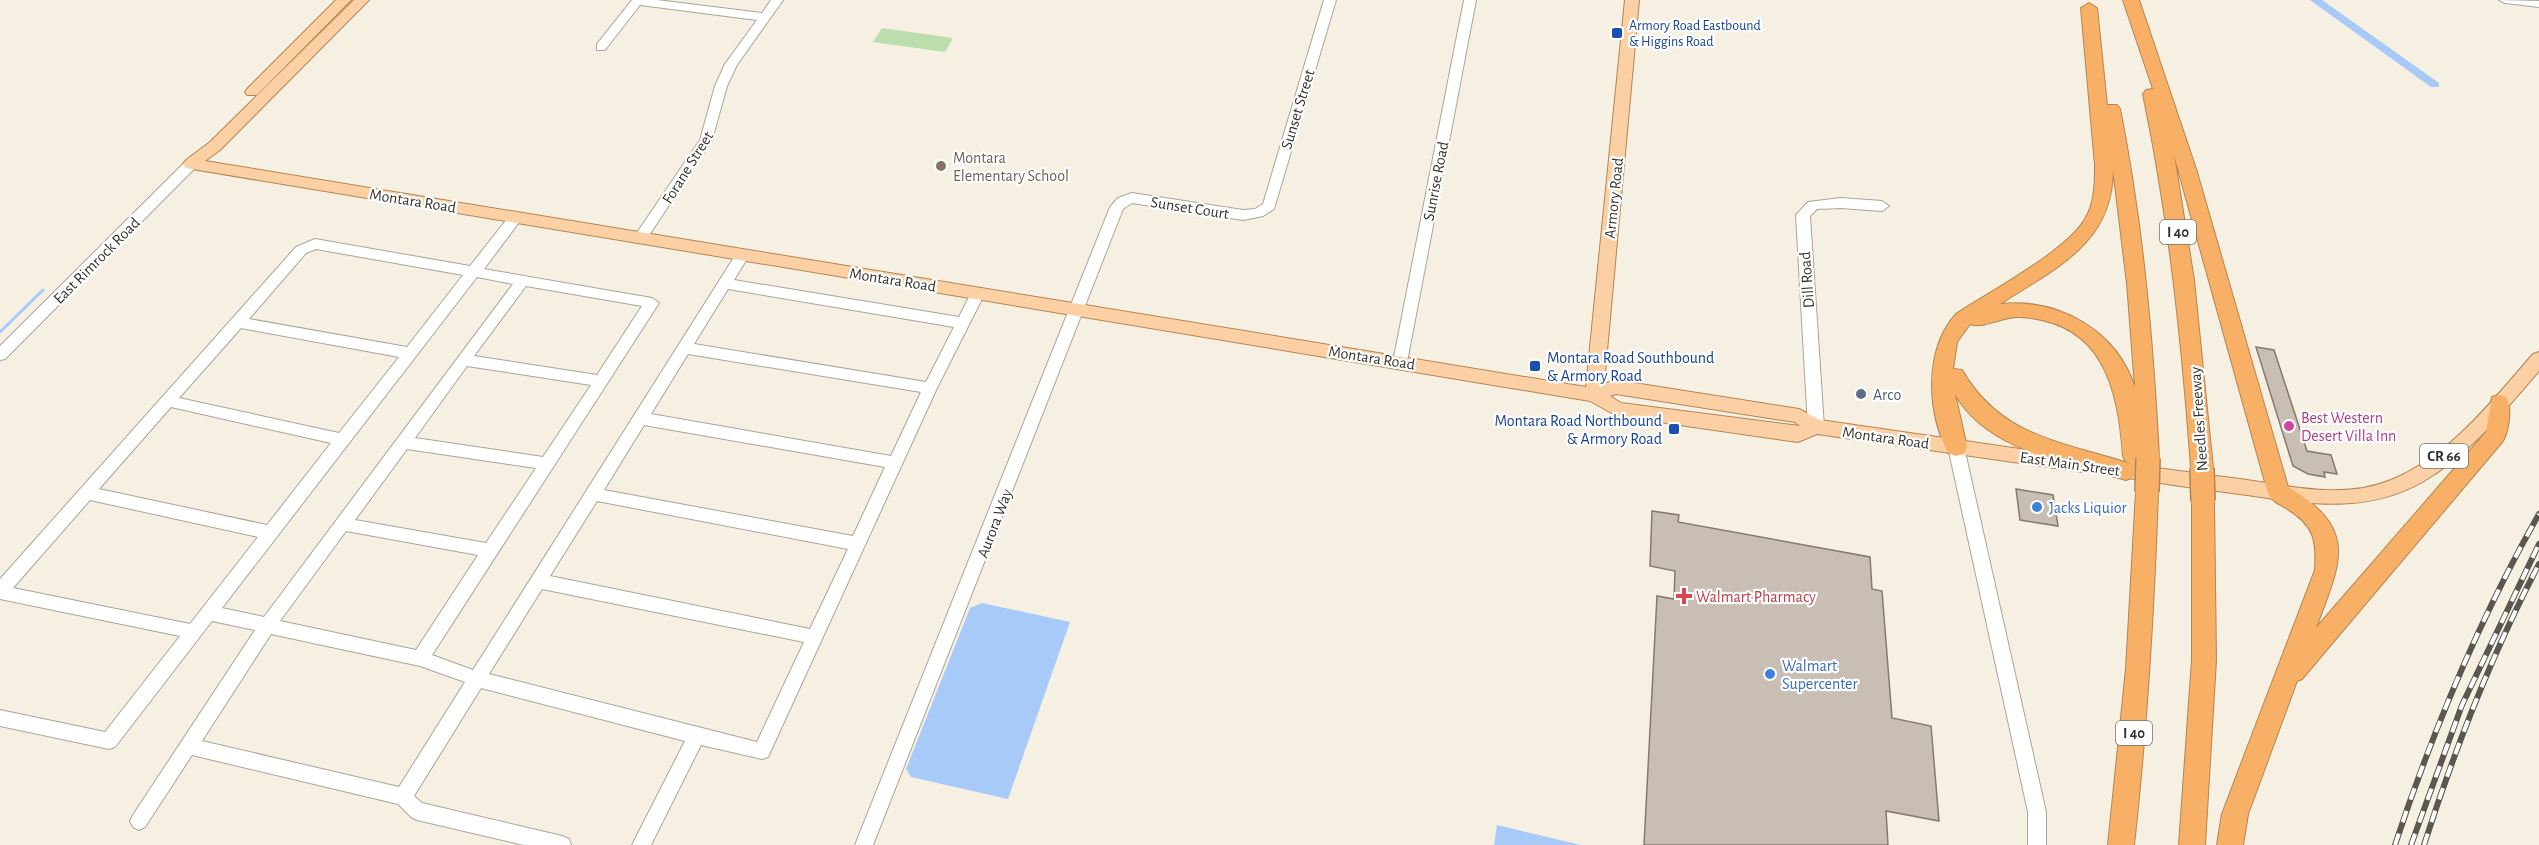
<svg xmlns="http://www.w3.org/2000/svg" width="2539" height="845" font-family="'Alegreya Sans',sans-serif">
	<rect width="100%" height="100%" fill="#f6f0e2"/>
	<!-- green -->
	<path fill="#bcdeaf" d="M882 28 953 38 945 52 873 42Z"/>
	<!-- water -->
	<g fill="#a7caf9">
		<path d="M982 603 1070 622 1008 799 911 777 906 769 970 608Z"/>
		<path d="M1497 825 1581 845H1494Z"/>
	</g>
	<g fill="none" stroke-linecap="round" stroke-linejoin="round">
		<!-- stream -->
		<path stroke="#a7caf9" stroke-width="3" d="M0 332 43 290"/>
		<!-- canal -->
		<path fill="#a7caf9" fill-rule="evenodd" d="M2310 0H2322L2439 83V87H2431Z"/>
	</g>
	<!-- building -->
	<g fill="#c9beb3" stroke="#847a70" stroke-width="1.5">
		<path d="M2256 347 2274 350 2307 451 2331 455 2337 474 2324 472 2325 477 2308 474 2293 466Z"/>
		<path d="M2016 489 2053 495 2058 526 2020 520Z"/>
		<path d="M1652 511 1679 515 1678 522 1870 557 1872 589 1882 591 1892 718 1931 726 1939 821 1886 811 1888 845H1644L1657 596 1674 599 1675 571 1650 566Z"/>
	</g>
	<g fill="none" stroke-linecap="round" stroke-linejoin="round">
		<!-- minor casing -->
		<g stroke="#aaa598" stroke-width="2">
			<g id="minor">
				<path d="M632 0H657L762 13 771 0H783L737 65 727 86 712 140 646 240 641 242 634 237 700 140 715 86 725 64 757 20 640 5 605 50H597V44Z"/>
				<path d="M1324 0H1336L1274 209 1263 216 1243 220 1132 203 1123 209 873 845H855L1110 207 1118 198 1132 193 1243 210 1255 209 1263 204Z"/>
				<path d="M1464 0H1476L1407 362 1400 368 1393 362Z"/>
				<path d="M2499 0 2539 1V7L2505 3Z"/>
				<path d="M191 160 197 164 196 167 5 359 0 360V346L186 161Z"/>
				<path d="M1841 198 1882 201 1889 206 1882 211 1841 208 1817 209 1810 216 1824 427 1821 431H1811L1808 427 1796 215 1808 202Z"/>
				<path d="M516 212 523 217 484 269 652 298 659 303 432 655 473 670 738 251H748L750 254 734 280 959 317 973 289 978 288 985 293 937 388 768 757 762 759 701 745 651 845H632L685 741 481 688 414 796 422 803 562 836 569 839 571 845H524L417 820 411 817 398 804 192 755 145 827 139 830 133 827 130 821 133 815 255 630 212 621 115 747 109 749 0 726V710L105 732 180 636 0 599V579L296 247 315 239 470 266 511 214ZM316 249 463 275 407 347 249 319 306 253ZM477 277 513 284 264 617 222 608ZM526 286 642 306 597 375 474 356ZM728 289 954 327 926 382 694 344ZM241 328 399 357 339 433 179 398ZM688 354 921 392 891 456 651 414ZM467 366 591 385 543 457 415 438ZM171 407 331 443 267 525 99 489ZM644 425 885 467 853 536 604 490ZM407 449 536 468 486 543 355 520ZM90 500 258 537 190 624 13 588ZM597 501 848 549 810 629 550 576ZM346 531 478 555 416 650 280 621ZM542 589 804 642 757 742 489 674ZM271 634 420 666 465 682 399 787 202 741Z"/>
				<path d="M1956 441 1961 443 1964 447 2046 812V845H2028V812L1948 447 1951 443Z"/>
			</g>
		</g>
		<!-- major casing -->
		<g stroke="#b48553" stroke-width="2">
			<g id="major">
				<path d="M336 0H351L257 95H247L245 92 247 89Z"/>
				<path d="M354 0H369L220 150 205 161 1586 387 1625 0H1639L1604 384 1615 380 1799 409 1820 420 2083 458 2090 460 2092 465 2090 470 2083 472 1817 434 1798 442 1617 416 1590 401 186 168 183 164 186 160 210 142ZM1616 394 1795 422 1800 426 1621 403 1610 396Z"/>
				<path d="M2539 352V371C2505 410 2470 454 2424 481 2368 514 2308 504 2247 495 2209 490 2172 485 2134 479L2127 477 2125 472 2127 467 2134 465C2172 470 2209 475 2247 480 2293 487 2346 499 2391 480 2450 456 2492 401 2533 354Z"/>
			</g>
		</g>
		<!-- highway casing -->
		<g stroke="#b48553" stroke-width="2">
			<g id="highway">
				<path d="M2123 0H2139L2196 169 2288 487C2360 530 2340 562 2316 628L2486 432 2492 397 2499 395 2506 397C2512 408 2509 430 2503 441L2302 679 2297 681 2248 814 2243 845H2217L2222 814 2315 570C2317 539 2314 525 2286 508 2279 504 2272 501 2268 493L2174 155 2194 280 2213 468 2210 474 2202 477 2194 474 2191 468C2182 342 2169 218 2143 94L2146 90 2153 89Z"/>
				<path d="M2089 3 2097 8 2107 105H2117L2120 109C2143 225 2153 340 2159 458L2156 464 2148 467 2140 463 2134 465 2126 462 2123 456C2118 387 2103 321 2019 317 2003 316 1985 329 1970 324L1957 342 1953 369 1962 370C2002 439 2065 442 2134 465L2137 471 2134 477 2126 480C2068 463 1987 451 1955 394L1967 447 1964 453 1956 456 1948 453C1927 411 1924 350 1956 314 1989 292 2067 251 2085 219 2095 203 2095 183 2095 165L2081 8ZM2113 169 2127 283 2135 388C2117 330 2058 298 2000 304 2055 268 2113 244 2113 169Z"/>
				<path d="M2147 483 2155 486 2158 492C2154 610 2147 728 2134 845H2108L2126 669 2136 492 2139 486Z"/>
				<path d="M2203 492 2211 495 2214 501 2216 660 2205 845H2179L2192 660V501L2195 495Z"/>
			</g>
		</g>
		<!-- minor -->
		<use href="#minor" fill="#fff" fill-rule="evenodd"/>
		<!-- major -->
		<use href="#major" fill="#fbd0a4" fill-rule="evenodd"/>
		<!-- highway -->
		<use href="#highway" fill="#f8b067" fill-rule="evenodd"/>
		<!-- rail casing -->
		<g stroke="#5a5750" stroke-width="6">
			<g id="rail">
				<path d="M2395 845C2433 730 2479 620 2539 514"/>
				<path d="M2411 845 2462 705 2539 544"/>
				<path d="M2424 845C2455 748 2492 654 2539 564"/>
			</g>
		</g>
		<!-- rail -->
		<use href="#rail" stroke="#fff" stroke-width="4" stroke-dasharray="12" stroke-linecap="butt"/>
		<!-- highway-bridge casing -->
		<g stroke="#b48553" stroke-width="26" stroke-linecap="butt">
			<g id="highway-bridge">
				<path d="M2202 468 2203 501"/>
				<path d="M2147 492 2148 458"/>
			</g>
		</g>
		<!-- highway-bridge -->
		<use href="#highway-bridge" stroke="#f8b067" stroke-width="23"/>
	</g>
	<!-- markers -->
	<g fill="#1a4fb4" stroke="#fff" stroke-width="2">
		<rect x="1611" y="27" width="12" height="12" rx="3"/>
		<rect x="1529" y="360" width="12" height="12" rx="3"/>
		<rect x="1668" y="423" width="12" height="12" rx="3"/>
	</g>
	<circle fill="#8d6e63" stroke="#fff" stroke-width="2" cx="941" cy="166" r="6"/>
	<circle fill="#5c6f8a" stroke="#fff" stroke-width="2" cx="1861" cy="394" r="6"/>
	<circle fill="#d1479c" stroke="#fff" stroke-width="2" cx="2289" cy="426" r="6"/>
	<g fill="#3f7fe0" stroke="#fff" stroke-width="2">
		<circle cx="2037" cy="507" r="6"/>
		<circle cx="1770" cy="674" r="6"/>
	</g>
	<path fill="#e0444e" stroke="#fff" stroke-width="2" d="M1681 587h6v6h6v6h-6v6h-6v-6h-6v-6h6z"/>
	<g text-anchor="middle" stroke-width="4.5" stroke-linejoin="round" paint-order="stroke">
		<!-- far-transit labels -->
		<g font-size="14" fill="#164399" stroke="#fff" text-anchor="start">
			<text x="1629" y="30">Armory Road Eastbound<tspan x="1629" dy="16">&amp; Higgins Road</tspan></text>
		</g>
		<!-- shield labels -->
		<g fill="#fff" stroke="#72716d" stroke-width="1.5">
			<rect x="2160" y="220" width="36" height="24" rx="4.5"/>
			<rect x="2420" y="444" width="48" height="24" rx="4.5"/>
			<rect x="2116" y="721" width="36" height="24" rx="4.5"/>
		</g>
		<g font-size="15" font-weight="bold" fill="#36342e">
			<text x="2178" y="237">I 40</text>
			<text x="2444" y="461">CR 66</text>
			<text x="2134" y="738">I 40</text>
		</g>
		<!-- street labels -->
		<g font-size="16" fill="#36342e" stroke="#fff">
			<text transform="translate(1297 109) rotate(-73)" y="6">Sunset Street</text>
			<text transform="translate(687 167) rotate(-58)" y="6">Forane Street</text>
			<text transform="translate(1435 181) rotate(-79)" y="6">Sunrise Road</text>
			<text transform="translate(1613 198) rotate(-84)" y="6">Armory Road</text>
			<text transform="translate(413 200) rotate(9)" y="6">Montara Road</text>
			<text transform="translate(1190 207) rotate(9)" y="6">Sunset Court</text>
			<text transform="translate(96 260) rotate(-45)" y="6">East Rimrock Road</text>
			<text transform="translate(893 279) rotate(9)" y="6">Montara Road</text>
			<text transform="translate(1806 280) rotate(-94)" y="6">Dill Road</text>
			<text transform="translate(1372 357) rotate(9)" y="6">Montara Road</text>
			<text transform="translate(2198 419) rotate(-94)" y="6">Needles Freeway</text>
			<text transform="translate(1886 437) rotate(8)" y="6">Montara Road</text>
			<text transform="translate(2070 463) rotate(8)" y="6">East Main Street</text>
			<text transform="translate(994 523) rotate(-69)" y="6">Aurora Way</text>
		</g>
		<!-- education labels -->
		<g font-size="16" fill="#785e54" stroke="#fff" text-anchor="start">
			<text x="953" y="163">Montara<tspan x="953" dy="18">Elementary School</tspan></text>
		</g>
		<!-- transit labels -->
		<g font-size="16" fill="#164399" stroke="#fff" text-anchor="start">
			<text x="1547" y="363">Montara Road Southbound<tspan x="1547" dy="18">&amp; Armory Road</tspan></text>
			<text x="1662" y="426" text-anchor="end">Montara Road Northbound<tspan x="1662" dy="18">&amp; Armory Road</tspan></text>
		</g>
		<!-- service labels -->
		<g font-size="16" fill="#4e5e75" stroke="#fff" text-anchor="start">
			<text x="1873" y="400">Arco</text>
		</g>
		<!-- hotel labels -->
		<g font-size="16" fill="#b23c85" stroke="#fff" text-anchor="start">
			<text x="2301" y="423">Best Western<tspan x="2301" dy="18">Desert Villa Inn</tspan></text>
		</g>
		<!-- shop labels -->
		<g font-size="16" fill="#366cbe" stroke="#fff" text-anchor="start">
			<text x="2049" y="513">Jacks Liquior</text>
			<text x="1782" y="671">Walmart<tspan x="1782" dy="18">Supercenter</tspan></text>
		</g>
		<!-- health labels -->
		<g font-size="16" fill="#be3a42" stroke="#fff" text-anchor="start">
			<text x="1696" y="602">Walmart Pharmacy</text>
		</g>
	</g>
</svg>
